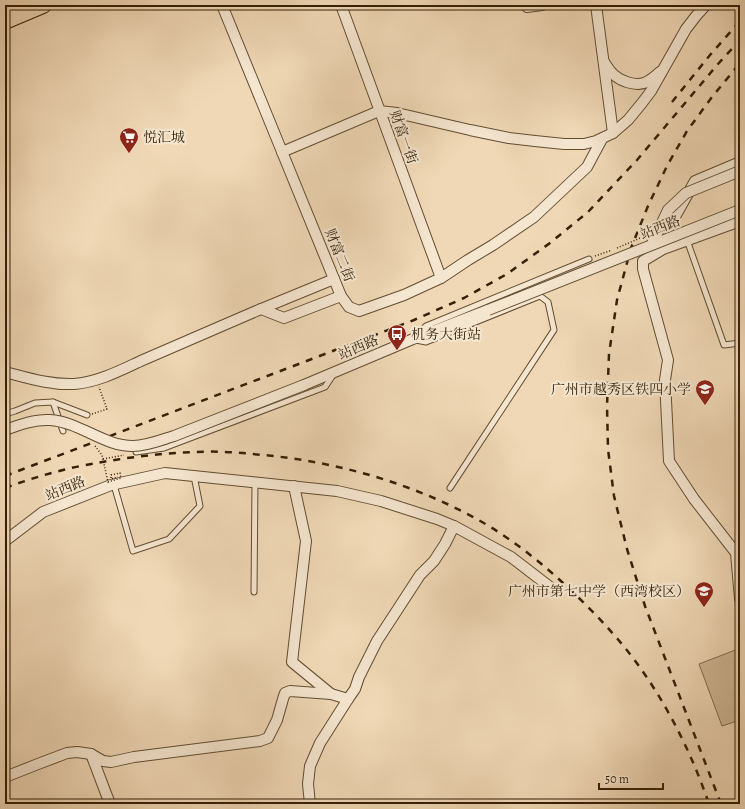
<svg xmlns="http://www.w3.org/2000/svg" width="745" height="809" font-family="Alegreya,'Noto Serif SC',serif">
	<rect width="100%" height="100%" fill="#f0d8b6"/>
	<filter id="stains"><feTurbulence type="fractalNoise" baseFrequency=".005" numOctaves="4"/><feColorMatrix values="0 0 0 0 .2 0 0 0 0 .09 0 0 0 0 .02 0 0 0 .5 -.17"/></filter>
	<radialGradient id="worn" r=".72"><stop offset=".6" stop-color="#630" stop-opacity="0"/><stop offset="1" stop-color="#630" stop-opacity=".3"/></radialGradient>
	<!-- green -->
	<path fill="#d0b998" stroke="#826c4e" d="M738 649 740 654V720L722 726 699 664Z"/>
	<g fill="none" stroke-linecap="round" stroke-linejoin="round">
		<!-- service casing -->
		<g stroke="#624d31" stroke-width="7">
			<g id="service">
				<path d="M687 240 724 345 740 343"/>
				<path d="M417 335 426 326 589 259"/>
				<path d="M416 340 426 342 540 296 548 302 554 330 450 488"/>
				<path d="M53 402 63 431"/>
				<path d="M5 414 15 411 35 403 53 402 87 415"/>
				<path d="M136 452 164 448 325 387 333 375"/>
				<path d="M114 485 133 551 169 539 200 506 194 476"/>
				<path d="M254 592 255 482"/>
			</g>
		</g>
		<!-- minor casing -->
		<g stroke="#624d31" stroke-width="12">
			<g id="minor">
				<path d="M222 5 341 296 349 307 359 311 404 295 441 278 468 260 493 245 534 217 587 167 602 139"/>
				<path d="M341 5 441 278"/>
				<path d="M596 5 613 133"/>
				<path d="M527 7 542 5"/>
				<path d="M604 62C607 66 609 71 614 75 621 81 634 86 644 83 650 81 655 76 660 72"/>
				<path d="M282 152 379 111 397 113 470 130 509 138 535 141 564 144H584L596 141 613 133 628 120 642 103 651 91 686 29 696 16 706 5"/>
				<path d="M740 221 663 249 643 261V269L668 360 665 380 669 461 694 499 736 553 740 599"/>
				<path d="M658 247 695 181 740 162"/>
				<path d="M261 309 334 279"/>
				<path d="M5 372C28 378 50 385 74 384 99 382 121 370 143 360 183 343 222 326 261 309L284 318 341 296"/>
				<path d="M304 385 413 339 488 310"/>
				<path d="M294 486 306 541 292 662 331 694"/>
				<path d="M5 541 43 512 111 485 165 473 337 491 381 501 437 519 454 526 511 557 550 587"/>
				<path d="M91 754 110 804"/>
				<path d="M5 777 38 764 67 753 77 752 91 754 103 761 111 762 134 757 260 741 268 738 277 720 283 699 285 693 290 691 331 694 348 699"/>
				<path d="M310 804 308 784 310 766 320 743 348 699 355 689 359 677 377 641 420 575 434 561 445 544 454 526"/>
			</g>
		</g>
		<!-- primary casing -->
		<g stroke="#331f05" stroke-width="18">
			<g id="primary">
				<path d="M5 6 7 5"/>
				<path d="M5 21 43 5"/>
			</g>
		</g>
		<!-- path -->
		<g stroke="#331f05" stroke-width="1.5" stroke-dasharray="1 2" stroke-linecap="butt">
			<path d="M595 256 612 250"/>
			<path d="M92 414 107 409 99 387"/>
			<path d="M103 459 124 455"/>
		</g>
		<!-- service -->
		<use href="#service" stroke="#f5e6d0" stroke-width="5"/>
		<!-- minor -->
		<use href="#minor" stroke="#f5e6d0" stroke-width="10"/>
		<!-- primary -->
		<use href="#primary" stroke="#f0d8b6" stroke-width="16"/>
		<!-- rail -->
		<g stroke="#331f05" stroke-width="2.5" stroke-dasharray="7 7" stroke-linecap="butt">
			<path d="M672 102 710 55 740 21"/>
			<path d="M5 476 414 320 464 298 507 274 550 243 588 212 637 160 718 64 740 40"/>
			<path d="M5 488C24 481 43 475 63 470 74 467 86 465 97 463 130 457 163 453 196 452 215 451 234 452 252 454 330 460 407 481 475 518 517 541 554 573 587 606 605 624 621 642 636 662 667 704 692 754 709 804"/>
			<path d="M721 804 645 606 627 549 614 496 608 449 607 406 609 354 617 300 631 248 648 206 667 166 687 131 712 97 740 63"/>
		</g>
		<!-- minor-bridge casing -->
		<g stroke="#624d31" stroke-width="12" stroke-linecap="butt">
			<g id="minor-bridge">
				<path d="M652 244 668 210 686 193 740 171"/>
				<path d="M488 310 740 210"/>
				<path d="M5 430C19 425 35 419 50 420 80 422 103 446 133 446 147 446 161 440 174 436L304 385"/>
			</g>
		</g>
		<!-- path-bridge -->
		<g stroke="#331f05" stroke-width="1.5" stroke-dasharray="1 2" stroke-linecap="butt">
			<path d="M617 248 645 236"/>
			<path d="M95 446 102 455 108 482 121 478 120 473 111 475V479L118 477"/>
		</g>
		<!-- minor-bridge -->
		<use href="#minor-bridge" stroke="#f5e6d0" stroke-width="10"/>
	</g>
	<!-- icons -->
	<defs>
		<g id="supermarket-pin" transform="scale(1)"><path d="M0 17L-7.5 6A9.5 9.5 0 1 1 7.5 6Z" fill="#8f2418" stroke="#f5e6d0"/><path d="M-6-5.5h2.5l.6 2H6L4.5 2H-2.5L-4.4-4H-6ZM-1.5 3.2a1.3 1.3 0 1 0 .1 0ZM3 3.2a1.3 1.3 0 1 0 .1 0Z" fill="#fff"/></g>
		<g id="bus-pin" transform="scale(1)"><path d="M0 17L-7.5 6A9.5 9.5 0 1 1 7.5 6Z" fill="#8f2418" stroke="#f5e6d0"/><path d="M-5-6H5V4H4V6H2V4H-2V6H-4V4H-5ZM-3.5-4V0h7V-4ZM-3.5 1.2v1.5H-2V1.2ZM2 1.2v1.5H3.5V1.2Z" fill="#fff"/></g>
		<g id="school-pin" transform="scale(1)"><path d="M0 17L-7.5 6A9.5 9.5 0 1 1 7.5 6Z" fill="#8f2418" stroke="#f5e6d0"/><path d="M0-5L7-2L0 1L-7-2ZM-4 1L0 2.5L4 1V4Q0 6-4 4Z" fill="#fff"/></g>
	</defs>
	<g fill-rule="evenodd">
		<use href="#supermarket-pin" x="129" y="137"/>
		<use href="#bus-pin" x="397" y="334"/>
		<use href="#school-pin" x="705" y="389"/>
		<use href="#school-pin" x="704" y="591"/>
	</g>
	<g text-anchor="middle" stroke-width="4" stroke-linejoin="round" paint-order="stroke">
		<!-- poi labels -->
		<g font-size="14" fill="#331f05" stroke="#f5e6d0" text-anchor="start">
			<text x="143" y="142">悦汇城</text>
			<text x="411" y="339">机务大街站</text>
			<text x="691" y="394" text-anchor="end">广州市越秀区铁四小学</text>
			<text x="690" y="596" text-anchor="end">广州市第七中学（西湾校区）</text>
		</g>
		<!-- street labels -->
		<g font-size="14" fill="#331f05" stroke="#f5e6d0">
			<text transform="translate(404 137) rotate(70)" y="5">财富一街</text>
			<text transform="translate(660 227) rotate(-21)" y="5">站西路</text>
			<text transform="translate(340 255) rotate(68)" y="5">财富二街</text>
			<text transform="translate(358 347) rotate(-23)" y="5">站西路</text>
			<text transform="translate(65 488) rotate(-22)" y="5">站西路</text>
		</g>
	</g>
	<!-- margin -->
	<rect width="745" height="809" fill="none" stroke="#f0d8b6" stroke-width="20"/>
	<rect x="6" y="6" width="733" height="797" fill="none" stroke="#331f05" stroke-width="2"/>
	<rect x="10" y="10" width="725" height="789" fill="none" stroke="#331f05"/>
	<!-- scale -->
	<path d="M599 783v6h64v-6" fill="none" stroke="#331f05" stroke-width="2"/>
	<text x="605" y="783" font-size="12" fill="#331f05" stroke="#f5e6d0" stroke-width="3" paint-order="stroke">50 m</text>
	<rect width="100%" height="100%" filter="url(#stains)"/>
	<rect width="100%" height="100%" fill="url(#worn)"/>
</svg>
